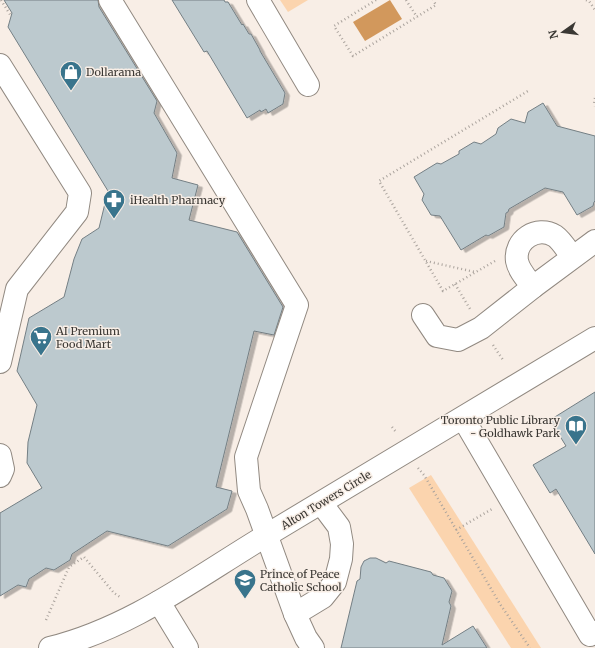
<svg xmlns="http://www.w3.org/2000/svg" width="595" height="648" font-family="Merriweather,serif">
	<defs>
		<filter id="shadow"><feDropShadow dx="4.5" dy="2.5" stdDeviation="0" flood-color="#0004"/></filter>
	</defs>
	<rect width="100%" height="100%" fill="#f8eee6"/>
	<!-- green -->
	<g fill="#fbd4ae">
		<path d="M280 0H308L288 12Z"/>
		<path d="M431 475 541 648H511L409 488Z"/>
	</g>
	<!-- water -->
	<path fill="#d2985c" d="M390 0 402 19 365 41 353 22Z"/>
	<!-- building -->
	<g fill="#bcc9ce" stroke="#747f84" filter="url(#shadow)">
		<path d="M4 0H98L99 7 157 101 154 113 177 153 172 178 198 185 189 220 237 232 283 307 274 335 254 331 216 487 232 491 227 509 168 546 107 531 72 554 70 560 54 570 46 568 29 579 26 587 18 585 0 596V513L42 488 27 463 28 442 37 405 17 371 29 318 64 297 74 259 82 239 99 228 108 191 8 27 12 13Z"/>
		<path d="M172 0H224L225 2H228L242 25 243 24 249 34H251L260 50V51L285 93 283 104 268 113 266 109 261 112 260 110 247 118 207 51 204 52Z"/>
		<path d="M543 103 557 126 595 136V201L594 202 593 206 577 215 563 192 545 188 509 209 508 212 506 213 504 227 488 236 486 235 461 250 440 216 431 215 422 200 424 194 414 177 437 163 441 164 459 154V151L474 142 481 144 496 134 498 128 511 119 525 123 528 112Z"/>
		<path d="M595 392V554L556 489 550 493 533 465 566 446 550 420Z"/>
		<path d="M370 558H376L386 563 389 561 431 572 433 575 444 578 452 591 449 602 451 606 442 645 473 626 487 648H341L357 581 360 579 361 567 364 561Z"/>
	</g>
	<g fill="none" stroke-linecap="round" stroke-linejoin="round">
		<!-- minor casing -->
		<g stroke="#918981" stroke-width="24">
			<g id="minor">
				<path d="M110 0 297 305 246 457 249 491 257 509 295 614 306 638 313 648"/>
				<path d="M258 0 308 85"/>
				<path d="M0 65 80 193 77 212 17 289 0 362"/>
				<path d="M533 287C527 279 519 271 517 261 514 240 537 225 555 236 562 241 567 250 572 257"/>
				<path d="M423 315 437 336 458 340 481 328 533 287 595 241"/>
				<path d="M463 418 590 635 595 632"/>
				<path d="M0 455 3 469 0 476"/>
				<path d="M159 602 187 648"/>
				<path d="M295 614 323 597 335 582 341 559 342 544 339 527 321 503"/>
				<path d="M50 648C131 628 197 577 267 535 376 469 486 404 595 338"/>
			</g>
		</g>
		<!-- path -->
		<g stroke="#aaa39d" stroke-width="2.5" stroke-dasharray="1 3" stroke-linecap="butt">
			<path d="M1 0 11 16"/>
			<path d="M376 0 334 26 353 56 436 5 433 0"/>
			<path d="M406 0 417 17"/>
			<path d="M586 0 589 1 595 10"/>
			<path d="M595 98 594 104 595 106"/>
			<path d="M426 261 475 272"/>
			<path d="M495 261 443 291 379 181 528 91"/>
			<path d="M455 284 470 309"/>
			<path d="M493 345 503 360"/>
			<path d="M392 427 396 432"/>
			<path d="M418 468 424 475 500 604 530 648"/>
			<path d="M456 530 492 509"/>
			<path d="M46 620 69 567 84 557 114 593 120 597"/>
		</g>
		<!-- minor -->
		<use href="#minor" stroke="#fff" stroke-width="22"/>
	</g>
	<!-- icons -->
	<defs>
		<g id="shop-pin" transform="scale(1.15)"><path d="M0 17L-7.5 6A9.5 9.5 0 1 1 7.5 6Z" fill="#39748c" stroke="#f8eee6"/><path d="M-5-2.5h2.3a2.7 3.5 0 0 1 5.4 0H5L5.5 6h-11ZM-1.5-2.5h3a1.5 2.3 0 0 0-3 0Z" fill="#fff"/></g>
		<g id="pharmacy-pin" transform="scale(1.15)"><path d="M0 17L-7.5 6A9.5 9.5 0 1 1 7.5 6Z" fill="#39748c" stroke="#f8eee6"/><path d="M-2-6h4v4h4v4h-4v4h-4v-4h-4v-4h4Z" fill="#fff"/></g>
		<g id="supermarket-pin" transform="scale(1.15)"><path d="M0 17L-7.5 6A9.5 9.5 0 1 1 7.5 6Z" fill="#39748c" stroke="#f8eee6"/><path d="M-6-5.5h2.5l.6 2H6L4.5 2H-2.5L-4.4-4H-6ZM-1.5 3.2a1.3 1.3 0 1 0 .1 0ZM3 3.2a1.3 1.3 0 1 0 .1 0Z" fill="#fff"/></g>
		<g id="library-pin" transform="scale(1.15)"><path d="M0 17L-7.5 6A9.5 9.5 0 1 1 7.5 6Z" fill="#39748c" stroke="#f8eee6"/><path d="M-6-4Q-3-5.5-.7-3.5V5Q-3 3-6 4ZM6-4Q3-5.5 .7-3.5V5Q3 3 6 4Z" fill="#fff"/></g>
		<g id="school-pin" transform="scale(1.15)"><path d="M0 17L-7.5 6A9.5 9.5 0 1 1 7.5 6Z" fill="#39748c" stroke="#f8eee6"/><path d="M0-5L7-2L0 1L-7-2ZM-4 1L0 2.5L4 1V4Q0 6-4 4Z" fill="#fff"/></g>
	</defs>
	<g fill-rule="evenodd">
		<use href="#shop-pin" x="71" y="72"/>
		<use href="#pharmacy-pin" x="114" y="200"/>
		<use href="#supermarket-pin" x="41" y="337"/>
		<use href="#library-pin" x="576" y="426"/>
		<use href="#school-pin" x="245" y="580"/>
	</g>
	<g text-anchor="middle" stroke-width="3" stroke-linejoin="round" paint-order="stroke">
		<!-- poi labels -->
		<g font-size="11" fill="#3b3834" stroke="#f8eee6" text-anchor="start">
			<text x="86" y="76">Dollarama</text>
			<text x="130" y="204">iHealth Pharmacy</text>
			<text x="56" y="335">AI Premium<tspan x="56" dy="13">Food Mart</tspan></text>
			<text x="560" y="424" text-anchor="end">Toronto Public Library<tspan x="560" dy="13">- Goldhawk Park</tspan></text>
			<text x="260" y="578">Prince of Peace<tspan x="260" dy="13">Catholic School</tspan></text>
		</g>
		<!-- street labels -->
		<g font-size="11" fill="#3b3834" stroke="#f8eee6">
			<text transform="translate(326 500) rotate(-31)" y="4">Alton Towers Circle</text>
		</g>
	</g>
	<!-- north arrow -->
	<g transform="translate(563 32) rotate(256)" stroke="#f8eee6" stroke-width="3" paint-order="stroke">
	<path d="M0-3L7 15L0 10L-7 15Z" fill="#3b3834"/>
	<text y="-6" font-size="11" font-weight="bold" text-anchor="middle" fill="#3b3834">N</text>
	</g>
</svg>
